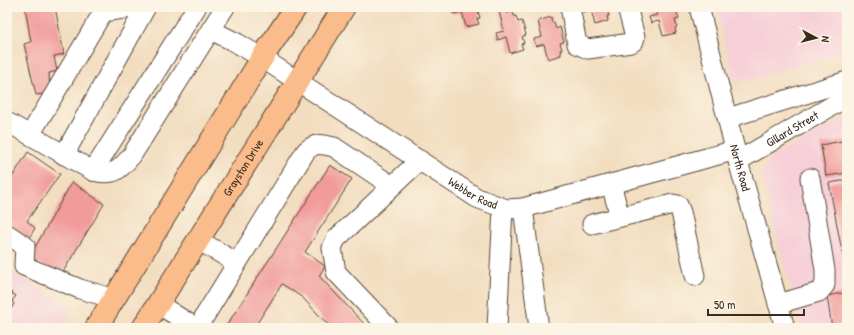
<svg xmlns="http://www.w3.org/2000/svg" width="854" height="335" font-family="'Patrick Hand',sans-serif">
	<rect width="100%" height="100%" fill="#fcf5e5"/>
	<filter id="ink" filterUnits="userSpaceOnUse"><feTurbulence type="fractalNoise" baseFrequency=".025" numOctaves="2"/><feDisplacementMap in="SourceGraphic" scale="8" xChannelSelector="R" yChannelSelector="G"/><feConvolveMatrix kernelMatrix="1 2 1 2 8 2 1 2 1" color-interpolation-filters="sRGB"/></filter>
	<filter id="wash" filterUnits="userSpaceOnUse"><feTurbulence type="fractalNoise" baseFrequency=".012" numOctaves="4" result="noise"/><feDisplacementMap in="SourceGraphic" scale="16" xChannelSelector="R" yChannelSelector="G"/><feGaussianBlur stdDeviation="0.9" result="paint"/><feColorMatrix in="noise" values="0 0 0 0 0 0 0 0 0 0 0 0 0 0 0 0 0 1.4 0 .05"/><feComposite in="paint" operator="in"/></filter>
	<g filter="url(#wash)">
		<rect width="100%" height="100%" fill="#f2ddbf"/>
		<!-- built -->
		<g fill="#f6cfd8">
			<path d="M716 7H847V51L735 84Z"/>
			<path d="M847 118V328H801L761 174 773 155Z"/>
			<path d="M7 269 72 309 60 328H7Z"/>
		</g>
		<g id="blocks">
			<!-- building -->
			<g fill="#f19c9b">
				<path d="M25 7H55L64 54 54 56 57 71 49 73 50 93 36 95 24 44 31 42Z"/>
				<path d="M456 7H480L481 10 478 11 480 18 477 19 479 24 466 27 462 12 453 14 452 8Z"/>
				<path d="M498 7H512V11L507 13 513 11 514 16H516L518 22 522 21 526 35 522 37 524 43 521 44 523 49 510 53 506 37 498 40 496 33 504 31Z"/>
				<path d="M582 7H611L607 9 609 16H607L608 21 595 25 591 9 583 12Z"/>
				<path d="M655 7H675L679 19 675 20 677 27 675 28 676 33 663 36 659 21 651 23 649 17 657 15Z"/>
				<path d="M551 17 552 23 554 22 556 29 560 27 564 42 560 43 562 50H560L561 55 548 59 544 44 536 46 534 39 542 37 538 21Z"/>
				<path d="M847 140V173L826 176 821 145Z"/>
				<path d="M28 152 60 174 27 221 35 228 28 240 7 227V185Z"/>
				<path d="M330 165 352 179 305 252 325 266 319 276 368 328H331L303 298 282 284 254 328H225Z"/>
				<path d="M847 180V251L842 252 829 183Z"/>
				<path d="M72 182 104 204 61 275 29 258Z"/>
				<path d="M847 254V272H846L843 255Z"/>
				<path d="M7 283 10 292 16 296 12 301 14 304 7 315Z"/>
				<path d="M847 292V328H832L827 296Z"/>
			</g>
		</g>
	</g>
	<g filter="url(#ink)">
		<use href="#blocks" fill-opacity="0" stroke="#564536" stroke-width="1"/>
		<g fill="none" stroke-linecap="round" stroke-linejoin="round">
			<!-- minor casing -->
			<g stroke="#564536" stroke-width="21">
				<g id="minor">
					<path d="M570 7 577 44 588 49 631 43 634 41 635 37 627 7"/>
					<path id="s1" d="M699 7 738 161 785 328"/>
					<path id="s2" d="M211 30 237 43 262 58 477 198 506 209 523 208 736 150"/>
					<path d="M728 118 847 81"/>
					<path d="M7 122 93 171C114 176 119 171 132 155L225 7"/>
					<path d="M30 135 103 12 137 7"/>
					<path d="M64 155 146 7"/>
					<path id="s3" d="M738 161 847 97"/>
					<path d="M93 171 196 8"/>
					<path d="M611 184 620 217"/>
					<path d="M523 208 539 328"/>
					<path d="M592 224 673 204 678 205 681 212 695 276"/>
					<path d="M7 234 25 246 24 266 80 289 115 299"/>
					<path d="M198 240 237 263"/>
					<path d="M158 304 196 328"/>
					<path d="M778 304 819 292 825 285V270L810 178"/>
					<path d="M204 317 306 151C316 142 321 144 334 147L392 186"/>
					<path d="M389 328 336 272 332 248 336 239 420 160"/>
					<path d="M497 328 503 208"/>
				</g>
			</g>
			<!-- major casing -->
			<g stroke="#564536" stroke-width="24">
				<g id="major">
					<path d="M96 328 262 58 296 7"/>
					<path id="s4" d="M143 328 344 7"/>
				</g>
			</g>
			<!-- minor -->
			<use href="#minor" stroke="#fff" stroke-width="19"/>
			<!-- major -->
			<use href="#major" stroke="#f9bc8a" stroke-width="22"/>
		</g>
	</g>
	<g text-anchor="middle" stroke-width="3.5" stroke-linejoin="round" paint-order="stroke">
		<!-- street labels -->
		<g font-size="12" fill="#3b2a1e" stroke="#fcf5e5">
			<text dy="4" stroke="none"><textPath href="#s3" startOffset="63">Gillard Street</textPath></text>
			<text dy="4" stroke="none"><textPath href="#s4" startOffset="189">Grayston Drive</textPath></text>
			<text dy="4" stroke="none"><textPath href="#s1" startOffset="166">North Road</textPath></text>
			<text dy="4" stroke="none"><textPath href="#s2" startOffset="309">Webber Road</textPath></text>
		</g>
	</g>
	<!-- margin -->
	<rect width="854" height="335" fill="none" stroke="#fcf5e5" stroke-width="24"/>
	<!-- north arrow -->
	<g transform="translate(816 38) rotate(97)" stroke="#fcf5e5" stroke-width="3" paint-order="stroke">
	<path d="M0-3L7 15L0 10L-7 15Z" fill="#3b2a1e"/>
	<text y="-6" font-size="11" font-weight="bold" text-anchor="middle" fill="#3b2a1e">N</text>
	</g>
	<!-- scale -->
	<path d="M708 309v6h96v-6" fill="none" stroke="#3b2a1e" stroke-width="2"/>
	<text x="714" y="309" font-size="12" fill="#3b2a1e" stroke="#fcf5e5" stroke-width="3" paint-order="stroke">50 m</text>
</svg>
